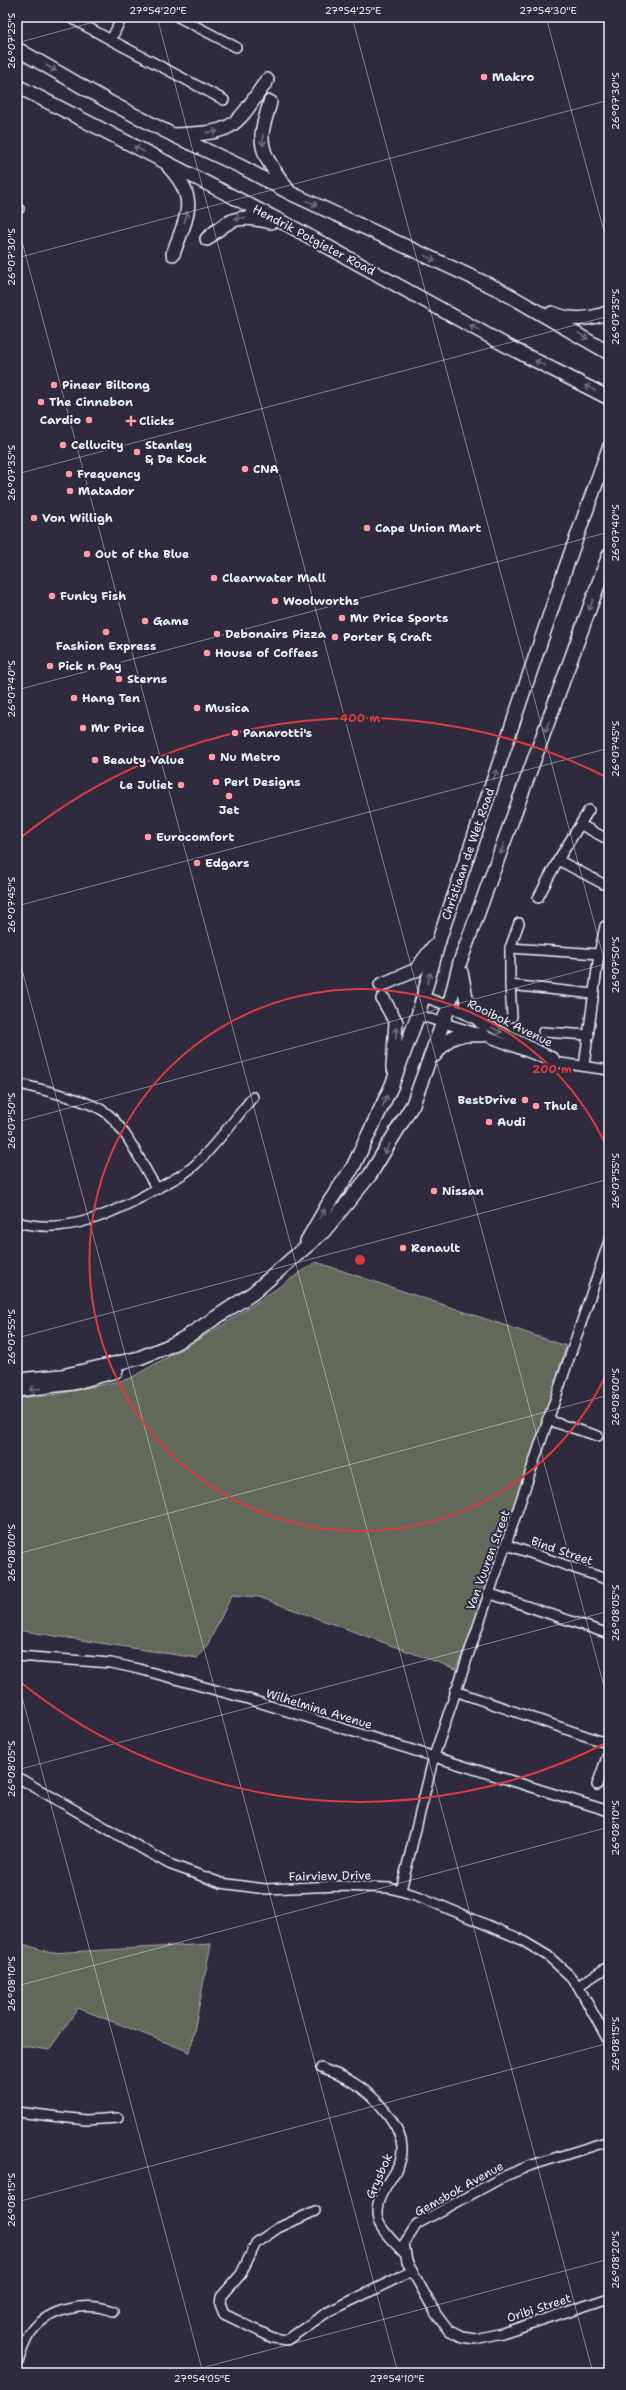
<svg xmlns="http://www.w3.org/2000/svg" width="626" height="2390" font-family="'Shantell Sans',sans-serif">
	<rect width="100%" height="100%" fill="#2f2a3d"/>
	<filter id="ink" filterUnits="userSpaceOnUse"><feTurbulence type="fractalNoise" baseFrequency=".025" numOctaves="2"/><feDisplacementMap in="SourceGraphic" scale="8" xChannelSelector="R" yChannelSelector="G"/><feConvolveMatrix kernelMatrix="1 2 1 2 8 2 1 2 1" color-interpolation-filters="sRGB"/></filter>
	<g filter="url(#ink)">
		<!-- green -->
		<g fill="#62675a" stroke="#a5aca9">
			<path d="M316 1262 566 1346 507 1545 456 1669 259 1597 232 1595 208 1644 197 1658 17 1630V1398L53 1395 129 1379 223 1325Z"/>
			<path d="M17 1942 51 1953 211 1944 190 2052 78 2008 49 2050 17 2045Z"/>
		</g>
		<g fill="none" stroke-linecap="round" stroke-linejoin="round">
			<!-- minor casing -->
			<g stroke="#e8f1f8" stroke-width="12">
				<g id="minor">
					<path d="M69 17 111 40"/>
					<path d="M122 17 111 40 224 100"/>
					<path d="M178 17 236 47"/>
					<path d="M17 208 19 209"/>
					<path d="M581 825 609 840"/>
					<path d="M558 860 589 810"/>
					<path d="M538 898 558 860 609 887"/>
					<path d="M510 948 599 954"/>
					<path d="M510 985V948L519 923"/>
					<path d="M424 997 449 1006 554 1058"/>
					<path d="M418 1015 483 1035 553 1062 609 1070"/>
					<path d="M512 1017 510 985 594 994"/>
					<path d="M543 1032 589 1035"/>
					<path d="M584 1066 599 954 605 926"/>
					<path d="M17 1083C40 1090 93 1100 109 1115 129 1134 142 1165 157 1189"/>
					<path d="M17 1222C68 1236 114 1213 158 1188 172 1180 187 1174 198 1162 218 1142 235 1119 253 1097"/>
					<path d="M547 1420 598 1436"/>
					<path d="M507 1545 609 1580"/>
					<path d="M488 1593 609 1634"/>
					<path d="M17 1656 111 1663 139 1669 248 1699 609 1811"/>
					<path d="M455 1691 609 1744"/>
					<path d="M17 1777 169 1864 221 1883 265 1889 340 1886 390 1888 418 1896 518 1938 548 1956 569 1975 578 1986 609 2042"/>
					<path d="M597 1785 609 1751"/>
					<path d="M401 1890 434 1756 609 1241"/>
					<path d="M578 1986 609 1966"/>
					<path d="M321 2068C330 2072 340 2075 349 2080 374 2094 411 2131 400 2162 393 2181 372 2197 378 2220 382 2232 396 2244 404 2253"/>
					<path d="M17 2112 86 2120 118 2118"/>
					<path d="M609 2141 529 2166 505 2176 417 2224 404 2244 407 2262 436 2314 448 2330 462 2337 475 2339 502 2333 609 2298"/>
					<path d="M315 2211 278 2228 256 2243 241 2274 221 2297 220 2304 224 2314 273 2338 287 2340 326 2313 412 2271"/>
					<path d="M17 2365C21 2354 24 2340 32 2331 49 2308 87 2301 113 2311"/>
				</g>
			</g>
			<!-- secondary casing -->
			<g stroke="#e8f1f8" stroke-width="16">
				<g id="secondary">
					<path d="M17 49 109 102 173 135 240 166 290 193 500 290 609 353"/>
					<path d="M17 86 292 227 509 347 609 398"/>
					<path d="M270 102C268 112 262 125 262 136 261 157 278 175 289 192"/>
					<path d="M175 135C236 132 233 130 267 80"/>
					<path d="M169 167C200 200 186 217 173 254"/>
					<path d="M207 239C230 218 239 214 271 222"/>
					<path d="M552 313C571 321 590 320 609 312"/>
					<path d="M461 972 468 1007 482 1023"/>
					<path d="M381 985 416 970 434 946"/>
					<path d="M383 999 396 1022 393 1068"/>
					<path d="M435 1055C450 1034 457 1034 483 1035"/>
					<path d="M307 1241 330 1201 353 1167 392 1085 418 1015 440 937 567 564 609 448"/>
					<path d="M17 1380 62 1376 139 1358 169 1346 188 1336 253 1293 324 1231 370 1175 413 1104 449 1006 460 962 609 555"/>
					<path d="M17 1390 73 1383 116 1371"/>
				</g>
			</g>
			<!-- minor -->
			<use href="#minor" stroke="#2f2a3d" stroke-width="9"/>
			<!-- secondary -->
			<use href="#secondary" stroke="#2f2a3d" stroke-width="13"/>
		</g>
		<!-- one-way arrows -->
		<defs><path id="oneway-shaft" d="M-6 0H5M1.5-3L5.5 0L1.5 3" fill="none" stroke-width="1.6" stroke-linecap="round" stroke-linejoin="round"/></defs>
		<g stroke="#70707e">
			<use href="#oneway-shaft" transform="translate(51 68) rotate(30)"/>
			<use href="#oneway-shaft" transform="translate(212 132) rotate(-6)"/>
			<use href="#oneway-shaft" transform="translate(263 140) rotate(86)"/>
			<use href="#oneway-shaft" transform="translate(139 149) rotate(-153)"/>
			<use href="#oneway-shaft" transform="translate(312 203) rotate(25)"/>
			<use href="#oneway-shaft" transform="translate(186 217) rotate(-72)"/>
			<use href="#oneway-shaft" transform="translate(240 218) rotate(175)"/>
			<use href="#oneway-shaft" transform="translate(430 258) rotate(25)"/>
			<use href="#oneway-shaft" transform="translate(475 328) rotate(-151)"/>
			<use href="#oneway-shaft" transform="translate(583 336) rotate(32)"/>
			<use href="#oneway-shaft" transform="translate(540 363) rotate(-153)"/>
			<use href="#oneway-shaft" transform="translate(590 388) rotate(-153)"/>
			<use href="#oneway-shaft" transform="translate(591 605) rotate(110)"/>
			<use href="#oneway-shaft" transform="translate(547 727) rotate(110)"/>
			<use href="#oneway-shaft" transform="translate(495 775) rotate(-71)"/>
			<use href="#oneway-shaft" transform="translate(502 849) rotate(110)"/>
			<use href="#oneway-shaft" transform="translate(429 978) rotate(-74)"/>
			<use href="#oneway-shaft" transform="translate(497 1030) rotate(26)"/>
			<use href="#oneway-shaft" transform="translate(396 1033) rotate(-88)"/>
			<use href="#oneway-shaft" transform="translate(385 1101) rotate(-66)"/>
			<use href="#oneway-shaft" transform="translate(387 1149) rotate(121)"/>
			<use href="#oneway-shaft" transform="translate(322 1214) rotate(-59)"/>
			<use href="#oneway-shaft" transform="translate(35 1389) rotate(175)"/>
		</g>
	</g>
	<!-- ticks -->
	<path fill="none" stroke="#e8f1f8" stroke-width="1" stroke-opacity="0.45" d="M157 17 609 1705M352 17 609 978M546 17 609 250M17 43 112 17M17 223 593 2373M17 258 609 100M17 474 609 316M17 690 609 532M17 906 609 748M17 951 398 2373M17 1122 609 963M17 1338 609 1179M17 1554 609 1395M17 1678 203 2373M17 1770 609 1611M17 1986 609 1827M17 2202 609 2043M183 2373 609 2259"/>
	<!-- distance rings -->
	<g fill="none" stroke="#d83c3d" stroke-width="2">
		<path d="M609 1368A271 271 0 1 1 609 1152"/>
		<path d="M606 1743A542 542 0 0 1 19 1681M19 839A542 542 0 0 1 606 777"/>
	</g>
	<!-- markers -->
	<g fill="#ff9aa2" stroke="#2f2a3d" stroke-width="1.5">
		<circle cx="484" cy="77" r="4"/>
		<circle cx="54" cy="385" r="4"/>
		<circle cx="41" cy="402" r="4"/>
		<circle cx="89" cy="420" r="4"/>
		<path d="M129 415h4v4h4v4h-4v4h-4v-4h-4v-4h4z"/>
		<circle cx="63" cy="445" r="4"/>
		<circle cx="137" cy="452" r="4"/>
		<circle cx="245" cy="469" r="4"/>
		<circle cx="69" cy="474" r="4"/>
		<circle cx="70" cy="491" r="4"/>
		<circle cx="34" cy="518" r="4"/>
		<circle cx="367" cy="528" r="4"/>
		<circle cx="87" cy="554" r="4"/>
		<circle cx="214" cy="578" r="4"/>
		<circle cx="52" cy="596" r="4"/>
		<circle cx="275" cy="601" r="4"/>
		<circle cx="342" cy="618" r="4"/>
		<circle cx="145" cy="621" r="4"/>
		<circle cx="106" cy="632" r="4"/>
		<circle cx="217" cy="634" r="4"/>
		<circle cx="335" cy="637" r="4"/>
		<circle cx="207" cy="653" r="4"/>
		<circle cx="50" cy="666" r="4"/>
		<circle cx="119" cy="679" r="4"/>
		<circle cx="74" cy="698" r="4"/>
		<circle cx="197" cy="708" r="4"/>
		<circle cx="83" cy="728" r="4"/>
		<circle cx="235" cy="733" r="4"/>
		<circle cx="212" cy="757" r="4"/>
		<circle cx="95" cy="760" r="4"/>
		<circle cx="216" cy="782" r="4"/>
		<circle cx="181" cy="785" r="4"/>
		<circle cx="229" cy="796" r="4"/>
		<circle cx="148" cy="837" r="4"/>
		<circle cx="197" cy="863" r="4"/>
		<circle cx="525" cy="1100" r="4"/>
		<circle cx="536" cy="1106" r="4"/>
		<circle cx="489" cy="1122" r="4"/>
		<circle cx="434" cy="1191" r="4"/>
		<circle cx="403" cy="1248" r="4"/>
	</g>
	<g text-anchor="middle" stroke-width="4" stroke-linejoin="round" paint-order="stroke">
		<!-- poi labels -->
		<g font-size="12" font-weight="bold" fill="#e8f1f8" stroke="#2f2a3d" text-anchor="start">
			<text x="492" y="81">Makro</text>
			<text x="62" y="389">Pineer Biltong</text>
			<text x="49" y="406">The Cinnebon</text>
			<text x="81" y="424" text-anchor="end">Cardio</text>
			<text x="139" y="425">Clicks</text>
			<text x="71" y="449">Cellucity</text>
			<text x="145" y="449">Stanley<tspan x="145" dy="14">&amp; De Kock</tspan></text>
			<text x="253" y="473">CNA</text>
			<text x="77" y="478">Frequency</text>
			<text x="78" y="495">Matador</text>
			<text x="42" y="522">Von Willigh</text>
			<text x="375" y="532">Cape Union Mart</text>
			<text x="95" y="558">Out of the Blue</text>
			<text x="222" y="582">Clearwater Mall</text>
			<text x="60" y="600">Funky Fish</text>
			<text x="283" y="605">Woolworths</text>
			<text x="350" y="622">Mr Price Sports</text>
			<text x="153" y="625">Game</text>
			<text x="225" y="638">Debonairs Pizza</text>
			<text x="343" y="641">Porter &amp; Craft</text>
			<text x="106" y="650" text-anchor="middle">Fashion Express</text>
			<text x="215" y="657">House of Coffees</text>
			<text x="58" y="670">Pick n Pay</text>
			<text x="127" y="683">Sterns</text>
			<text x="82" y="702">Hang Ten</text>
			<text x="205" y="712">Musica</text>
			<text x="91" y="732">Mr Price</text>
			<text x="243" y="737">Panarotti's</text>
			<text x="220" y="761">Nu Metro</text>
			<text x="103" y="764">Beauty Value</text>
			<text x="224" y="786">Perl Designs</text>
			<text x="173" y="789" text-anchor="end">Le Juliet</text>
			<text x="229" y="814" text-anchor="middle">Jet</text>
			<text x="156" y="841">Eurocomfort</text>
			<text x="205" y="867">Edgars</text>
			<text x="517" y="1104" text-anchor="end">BestDrive</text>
			<text x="544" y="1110">Thule</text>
			<text x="497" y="1126">Audi</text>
			<text x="442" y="1195">Nissan</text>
			<text x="411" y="1252">Renault</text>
		</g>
		<!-- street labels -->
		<g font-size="12" fill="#e8f1f8" stroke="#2f2a3d">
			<text transform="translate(314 240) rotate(28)" y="4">Hendrik Potgieter Road</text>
			<text transform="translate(468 854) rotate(-71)" y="4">Christiaan de Wet Road</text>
			<text transform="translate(510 1023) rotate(26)" y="4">Rooibok Avenue</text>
			<text transform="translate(562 1551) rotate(19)" y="4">Bind Street</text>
			<text transform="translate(488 1560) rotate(-70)" y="4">Van Vuuren Street</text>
			<text transform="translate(319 1709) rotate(17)" y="4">Wilhelmina Avenue</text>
			<text transform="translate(330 1876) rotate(-1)" y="4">Fairview Drive</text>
			<text transform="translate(379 2176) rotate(-66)" y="4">Grysbok</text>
			<text transform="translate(459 2189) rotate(-29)" y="4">Gemsbok Avenue</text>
			<text transform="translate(539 2308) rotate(-18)" y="4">Oribi Street</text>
		</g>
	</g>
	<circle cx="360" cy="1260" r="6" fill="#d83c3d" stroke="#2f2a3d" stroke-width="2"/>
	<g font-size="12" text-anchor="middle" font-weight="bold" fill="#d83c3d" stroke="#2f2a3d" stroke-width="4" stroke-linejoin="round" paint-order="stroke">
		<text x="360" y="722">400 m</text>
		<text x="552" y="1073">200 m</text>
	</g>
	<!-- margin -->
	<rect width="626" height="2390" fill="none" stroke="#2f2a3d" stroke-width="44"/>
	<rect x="22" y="22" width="582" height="2346" fill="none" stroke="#e8f1f8" stroke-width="1.5"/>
	<g font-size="10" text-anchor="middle" fill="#e8f1f8">
		<text x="158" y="14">27°54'20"E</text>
		<text x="353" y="14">27°54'25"E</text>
		<text x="548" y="14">27°54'30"E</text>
		<text transform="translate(11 41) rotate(-90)" y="4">26°07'25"S</text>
		<text transform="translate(615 101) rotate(-90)" y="4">26°07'30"S</text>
		<text transform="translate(11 257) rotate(-90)" y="4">26°07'30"S</text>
		<text transform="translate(615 317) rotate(-90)" y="4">26°07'35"S</text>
		<text transform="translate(11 473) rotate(-90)" y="4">26°07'35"S</text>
		<text transform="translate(615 533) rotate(-90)" y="4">26°07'40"S</text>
		<text transform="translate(11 689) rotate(-90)" y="4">26°07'40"S</text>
		<text transform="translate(615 749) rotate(-90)" y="4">26°07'45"S</text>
		<text transform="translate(11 905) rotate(-90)" y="4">26°07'45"S</text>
		<text transform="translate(615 965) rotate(-90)" y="4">26°07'50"S</text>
		<text transform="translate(11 1121) rotate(-90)" y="4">26°07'50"S</text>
		<text transform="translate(615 1181) rotate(-90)" y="4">26°07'55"S</text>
		<text transform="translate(11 1337) rotate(-90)" y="4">26°07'55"S</text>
		<text transform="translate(615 1397) rotate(-90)" y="4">26°08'00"S</text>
		<text transform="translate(11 1553) rotate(-90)" y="4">26°08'00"S</text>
		<text transform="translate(615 1613) rotate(-90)" y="4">26°08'05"S</text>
		<text transform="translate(11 1769) rotate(-90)" y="4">26°08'05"S</text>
		<text transform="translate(615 1828) rotate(-90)" y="4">26°08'10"S</text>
		<text transform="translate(11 1984) rotate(-90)" y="4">26°08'10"S</text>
		<text transform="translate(615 2044) rotate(-90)" y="4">26°08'15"S</text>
		<text transform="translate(11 2200) rotate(-90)" y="4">26°08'15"S</text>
		<text transform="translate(615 2260) rotate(-90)" y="4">26°08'20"S</text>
		<text x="202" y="2382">27°54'05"E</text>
		<text x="397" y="2382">27°54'10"E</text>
	</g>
</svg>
